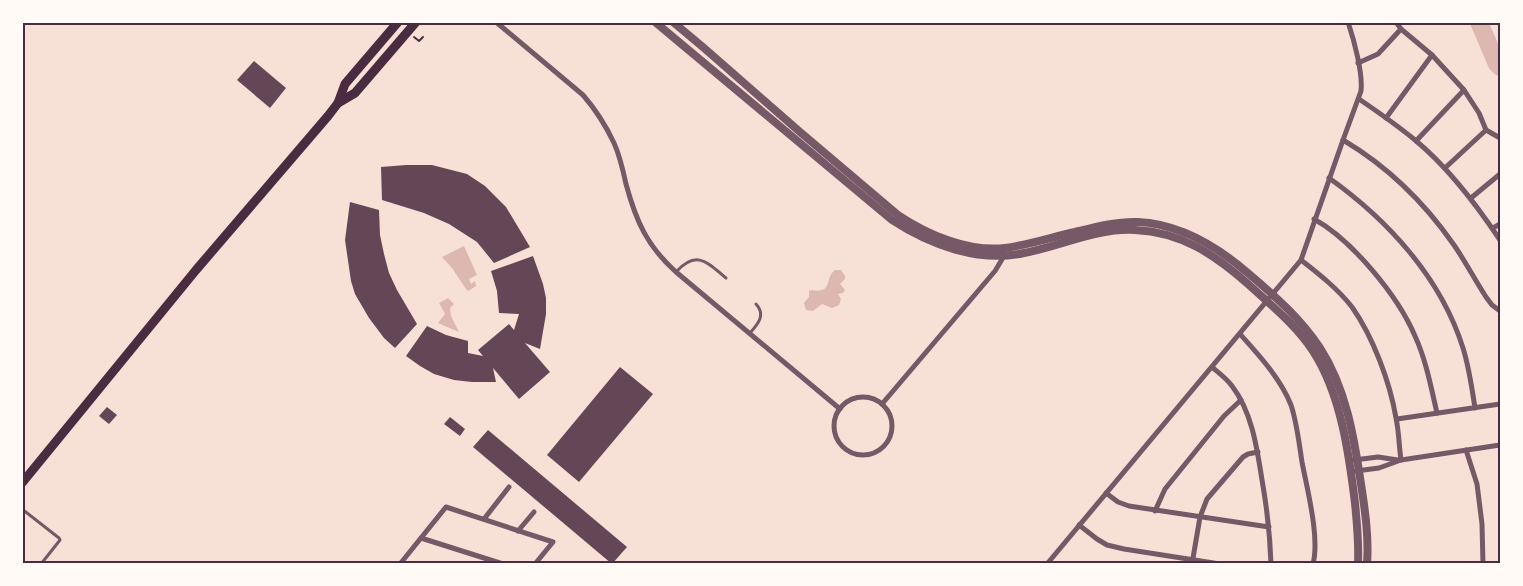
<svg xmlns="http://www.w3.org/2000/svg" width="1523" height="586" font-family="'Exo 2',sans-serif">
	<rect width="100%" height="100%" fill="#f7e1d7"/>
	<!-- water -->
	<g fill="#dcb8b0">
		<path d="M464 246 477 275 469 279 471 284 475 281 476 286 468 291 466 289 452 268 442 257Z"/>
		<path d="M835 270H841L845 276V279L840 284 845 290 843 293 838 294 841 299 839 305 832 308 822 304 813 311 806 310 804 303 809 297V291L811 290C834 294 824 278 835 270Z"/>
		<path d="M448 298 454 304 450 308 451 316 459 332 438 323 445 314 439 303Z"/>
	</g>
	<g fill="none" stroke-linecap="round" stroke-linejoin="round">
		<!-- river -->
		<path stroke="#dcb8b0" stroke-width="18" d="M1479 22 1497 64 1500 67"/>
	</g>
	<!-- building -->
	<g fill="#644757">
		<path d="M254 61 286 88 270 108 237 80Z"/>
		<path d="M406 165H432L467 174 485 186 506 207 530 247 494 263 477 242 449 224 424 213 382 200 381 167Z"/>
		<path d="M350 202 379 210 380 235 384 254 389 273 397 290 417 324 395 348 384 338 369 318 355 294 351 281 345 240Z"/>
		<path d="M533 256 543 284 546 298V314L540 349 525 343 550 372 519 399 493 368 496 382H472L454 380 434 374 420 366 406 356 427 326 446 335 468 341V353L483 356 478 350 509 324 514 330 519 314 499 313 497 291 491 271Z"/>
		<path d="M620 367 653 394 579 482 547 455Z"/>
		<path d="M107 407 117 415 109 424 99 416Z"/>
		<path d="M450 417 465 429 460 436 444 424Z"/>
		<path d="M488 430 627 547 612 564 473 447Z"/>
	</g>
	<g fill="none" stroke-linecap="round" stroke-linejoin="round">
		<!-- path -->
		<path stroke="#4a2c40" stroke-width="2" d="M414 37 419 41 423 37"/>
		<!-- service -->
		<g stroke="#755966" stroke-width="3">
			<path d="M676 272C697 249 708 263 726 278"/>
			<path d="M750 333C758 324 766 315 756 304"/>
			<path d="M22 509 59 538 60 540 41 564"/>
		</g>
		<!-- minor -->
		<g stroke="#755966" stroke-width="5">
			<path d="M496 22 583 95C596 110 606 126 614 143 620 156 623 170 626 184 636 221 647 246 676 272L840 409"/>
			<path d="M1396 22 1401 29 1432 55 1464 90 1479 113 1486 130 1500 138"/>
			<path d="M1358 63 1378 54 1401 29"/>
			<path d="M1359 99C1378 112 1397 125 1415 140 1449 168 1476 204 1500 240"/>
			<path d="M1386 118 1432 55"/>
			<path d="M1343 140C1387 166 1424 202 1454 245 1465 261 1475 280 1486 297L1492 305 1500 311"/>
			<path d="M1416 141 1464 90"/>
			<path d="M1445 168 1486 130"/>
			<path d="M1329 178C1388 220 1441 278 1463 348 1469 367 1472 388 1475 408"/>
			<path d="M1471 198 1500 174"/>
			<path d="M1314 219C1352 240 1398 296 1415 336 1426 360 1431 387 1437 413"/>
			<path d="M1493 228 1500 224"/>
			<path d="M1301 260C1319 274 1338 289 1352 307 1373 337 1390 382 1396 418 1399 432 1399 446 1401 460"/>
			<path d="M1240 334C1258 354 1281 379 1291 405 1297 423 1299 443 1302 462 1307 489 1320 537 1313 564"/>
			<path d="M1213 368C1219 373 1227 379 1232 386 1252 412 1257 448 1262 480 1267 508 1270 535 1271 564"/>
			<circle cx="863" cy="426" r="29"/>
			<path d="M882 404 995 271 1004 256V253"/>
			<path d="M1397 419 1500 404"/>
			<path d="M1466 450 1477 484 1482 524 1483 564"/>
			<path d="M1354 460 1378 457 1398 460"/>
			<path d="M1356 471 1379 468 1401 460 1500 445"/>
			<path d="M1106 493 1118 502 1129 506 1269 527"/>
			<path d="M1155 511 1165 489 1224 416 1241 400"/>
			<path d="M484 519 509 487"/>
			<path d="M1079 525 1097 539 1107 545 1124 549 1220 564"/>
			<path d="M518 531 534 512"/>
			<path d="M421 538 503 564"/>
			<path d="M400 564 446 507 553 542 535 564"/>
			<path d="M1047 564 1301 260 1343 140 1361 91C1363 73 1354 40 1348 22"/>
			<path d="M1192 564 1200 517 1207 499 1243 457 1248 454 1258 452"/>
		</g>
		<!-- tertiary -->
		<g stroke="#755966" stroke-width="8">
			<path d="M655 22 892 220C930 245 979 263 1024 253 1061 246 1096 228 1135 230 1181 232 1214 254 1248 284 1271 305 1296 325 1313 351 1341 394 1349 454 1355 503 1357 523 1359 543 1358 564"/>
			<path d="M673 22 704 48 800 132 898 215C928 235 968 252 1005 248 1028 245 1052 237 1075 232 1095 227 1117 221 1138 222 1181 224 1218 247 1249 274 1275 296 1301 319 1320 348 1346 388 1354 437 1361 484 1365 510 1369 537 1367 564"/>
		</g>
		<!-- primary -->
		<g stroke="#4a2c40" stroke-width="9">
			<path d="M338 103 345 84 398 22"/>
			<path d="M22 483 196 270 328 116 338 103 355 93 416 22"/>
		</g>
	</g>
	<!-- border -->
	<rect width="1523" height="586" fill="none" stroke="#fffaf5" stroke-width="48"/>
	<rect x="24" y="24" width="1475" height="538" fill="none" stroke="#4a2c40" stroke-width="2"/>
</svg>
